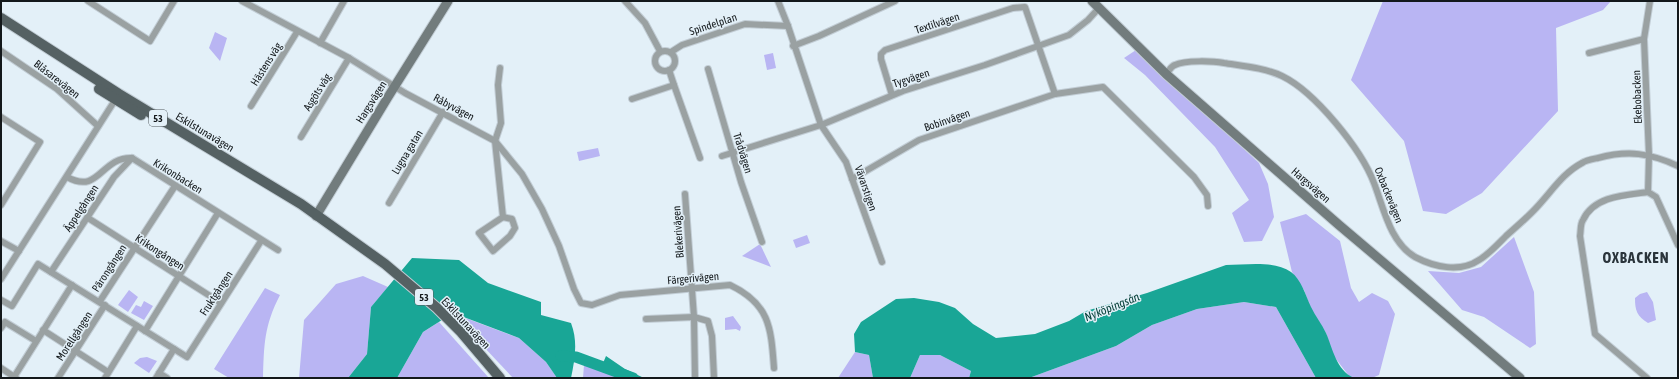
<svg xmlns="http://www.w3.org/2000/svg" width="1679" height="379" font-family="'Asap Condensed',sans-serif">
	<rect width="100%" height="100%" fill="#e3f0f8"/>
	<!-- green -->
	<g fill="#b9b5f3">
		<path d="M1383 1H1611L1603 10 1556 28 1558 111 1482 193 1446 214 1423 211 1404 141 1351 80Z"/>
		<path d="M215 32 227 38 220 61 209 48Z"/>
		<path d="M1136 50 1259 163 1268 184 1274 217 1262 241 1244 242 1232 213 1249 200 1215 147 1145 75 1124 58Z"/>
		<path d="M773 53 776 68 767 70 764 55Z"/>
		<path d="M598 148 600 156 579 161 577 152Z"/>
		<path d="M1306 214 1340 241 1351 288 1359 302 1372 293 1388 301 1395 314 1379 375 1372 378H1354L1349 376 1333 355 1326 333 1311 309 1304 290 1292 272 1280 222Z"/>
		<path d="M807 235 810 243 796 248 793 240Z"/>
		<path d="M1514 237 1534 292 1536 344 1530 348 1484 317 1462 310 1428 271 1459 273 1481 267Z"/>
		<path d="M760 244 771 267 742 256Z"/>
		<path d="M363 276 388 287 371 307 367 354 348 378H299L304 320 336 284Z"/>
		<path d="M265 288 280 295C264 326 264 345 263 378H229L214 369Z"/>
		<path d="M129 290 138 297 128 312 118 305Z"/>
		<path d="M1647 292 1653 302 1656 320 1648 323C1637 316 1635 311 1635 298L1640 294Z"/>
		<path d="M144 301 153 306 144 320 131 313 136 305 141 307Z"/>
		<path d="M1244 302 1276 307 1316 378H1029L1116 346 1152 325 1197 309Z"/>
		<path d="M452 313 519 338 546 362 557 378H513Z"/>
		<path d="M733 316 741 327 740 331 736 329 725 330V318Z"/>
		<path d="M439 322 489 378H397L423 332Z"/>
		<path d="M855 352 869 355 873 378H838Z"/>
		<path d="M920 355H940L971 371 969 378H910Z"/>
		<path d="M147 357 157 361 149 373 134 363 140 358Z"/>
		<path d="M584 365 601 368 625 378H583Z"/>
	</g>
	<!-- water -->
	<g fill="#19a696">
		<path d="M412 258 459 260 488 283 541 302V315L571 323C578 341 575 359 571 378H557L546 362 519 338 453 313 423 332 397 378H348L367 354 371 307Z"/>
		<path d="M1226 265C1245 265 1274 260 1291 272 1301 279 1306 296 1311 307 1315 316 1322 324 1326 333 1333 349 1336 370 1354 378H1316L1276 307 1244 302 1197 309 1152 325 1116 346 1029 378H969L971 371 940 355H920L910 378H873L869 355 855 352 854 334 861 322 896 299 914 298 939 302 955 308 973 324 996 338 1035 334 1069 321 1086 311 1147 293Z"/>
		<path d="M606 356 625 369 644 378H625L601 368Z"/>
	</g>
	<g fill="none" stroke-linecap="round" stroke-linejoin="round">
		<!-- river -->
		<path stroke="#19a696" stroke-width="11" d="M561 356 576 357 633 378"/>
		<!-- street casing -->
		<g stroke="#c2cdd5" stroke-width="8">
			<g id="street">
				<path d="M88 1 150 41 174 1"/>
				<path d="M242 1 349 58 405 93 495 141 522 174 542 209 559 246 574 289 581 303 592 305 620 295 730 285C770 304 771 328 774 368"/>
				<path d="M625 1 645 23 660 51"/>
				<path d="M778 1 788 26 821 125 846 162 882 262"/>
				<path d="M1650 1 1644 39 1649 155 1648 192 1656 197 1678 245"/>
				<path d="M320 43 344 1"/>
				<path d="M793 46 819 36 895 1"/>
				<circle cx="665" cy="61" r="10"/>
				<path d="M1 51 57 89 98 126"/>
				<path d="M671 52 682 45 745 24 788 26"/>
				<path d="M1589 53 1644 39"/>
				<path d="M500 68 498 85 501 123 495 141 503 217 479 233 493 251 510 236 515 228 512 219 503 217"/>
				<path d="M708 69 741 182 762 242"/>
				<path d="M669 70 674 85"/>
				<path d="M1166 74C1169 71 1171 66 1175 65 1185 60 1213 61 1224 63 1243 66 1265 68 1282 76 1315 92 1361 149 1374 183 1384 209 1390 242 1415 257 1434 267 1460 273 1479 260 1489 254 1498 244 1506 236 1516 227 1528 217 1537 207 1552 191 1563 173 1582 163 1586 160 1593 159 1598 158 1628 150 1650 153 1678 166"/>
				<path d="M892 95 881 59V54L885 50 1013 8 1025 7 1055 94"/>
				<path d="M632 99 674 85 700 158"/>
				<path d="M251 106 297 32"/>
				<path d="M1 117 40 142 1 205"/>
				<path d="M301 137 349 58"/>
				<path d="M722 156 821 125 903 91 985 65 1069 35 1088 20 1099 8"/>
				<path d="M67 177C100 195 100 157 132 158L278 250"/>
				<path d="M852 179 919 140 1055 94 1103 87 1194 177 1207 195 1208 206"/>
				<path d="M685 194 694 317 695 378"/>
				<path d="M389 203 443 112"/>
				<path d="M88 218 221 303"/>
				<path d="M1 241 19 251"/>
				<path d="M51 272 114 177 132 158"/>
				<path d="M1 279 117 97"/>
				<path d="M1 300 12 306 38 264 187 357 261 241"/>
				<path d="M100 301 175 186"/>
				<path d="M646 319 694 317 708 321 712 336 714 378"/>
				<path d="M1 328 5 322 36 341"/>
				<path d="M43 330 108 372"/>
				<path d="M145 331 218 213"/>
				<path d="M1 368 16 378"/>
				<path d="M159 373 167 378"/>
				<path d="M14 377 72 285"/>
				<path d="M58 378 105 305"/>
				<path d="M105 378 137 326"/>
				<path d="M156 378 174 349"/>
				<path d="M1647 378 1595 334 1580 236C1581 231 1580 224 1583 220 1594 196 1625 195 1648 192"/>
			</g>
		</g>
		<!-- secondary casing -->
		<g stroke="#c2cdd5" stroke-width="11">
			<g id="secondary">
				<path d="M1092 1 1166 74 1339 225 1520 378"/>
				<path d="M316 216 388 97 448 1"/>
			</g>
		</g>
		<!-- primary casing -->
		<g stroke="#c2cdd5" stroke-width="12">
			<g id="primary">
				<path d="M1 18 119 94 301 204 385 264 437 308 461 332 500 378"/>
				<path d="M99 89 141 115"/>
			</g>
		</g>
		<!-- street -->
		<use href="#street" stroke="#9aa1a2" stroke-width="6"/>
		<!-- secondary -->
		<use href="#secondary" stroke="#727c7d" stroke-width="9"/>
		<!-- primary -->
		<use href="#primary" stroke="#556163" stroke-width="10"/>
	</g>
	<g text-anchor="middle" stroke-width="3" stroke-linejoin="round" paint-order="stroke">
		<!-- shield labels -->
		<g fill="#e3f0f8" stroke="#51595d" stroke-width="1">
			<rect x="149" y="110" width="18" height="16" rx="3"/>
			<rect x="415" y="289" width="18" height="16" rx="3"/>
		</g>
		<g font-size="10" font-weight="bold" fill="#13181b">
			<text x="158" y="122">53</text>
			<text x="424" y="301">53</text>
		</g>
		<!-- street labels -->
		<g font-size="11" fill="#13181b" stroke="#e3f0f8">
			<text transform="translate(937 23) rotate(-18)" y="4">Textilvägen</text>
			<text transform="translate(713 24) rotate(-18)" y="4">Spindelplan</text>
			<text transform="translate(266 64) rotate(-58)" y="4">Hästens väg</text>
			<text transform="translate(911 78) rotate(-18)" y="4">Tygvägen</text>
			<text transform="translate(57 79) rotate(38)" y="4">Blåsarevägen</text>
			<text transform="translate(317 92) rotate(-58)" y="4">Asgöts väg</text>
			<text transform="translate(1637 97) rotate(-92)" y="4">Ekebobacken</text>
			<text transform="translate(371 102) rotate(-58)" y="4">Hargsvägen</text>
			<text transform="translate(454 107) rotate(28)" y="4">Råbyvägen</text>
			<text transform="translate(947 120) rotate(-19)" y="4">Bobinvägen</text>
			<text transform="translate(205 132) rotate(31)" y="4">Eskilstunavägen</text>
			<text transform="translate(407 152) rotate(-59)" y="4">Lugna gatan</text>
			<text transform="translate(743 153) rotate(73)" y="4">Trådvägen</text>
			<text transform="translate(178 176) rotate(32)" y="4">Krikonbacken</text>
			<text transform="translate(1311 185) rotate(41)" y="4">Hargsvägen</text>
			<text transform="translate(866 188) rotate(71)" y="4">Vävarstigen</text>
			<text transform="translate(1389 195) rotate(68)" y="4">Oxbackevägen</text>
			<text transform="translate(81 208) rotate(-57)" y="4">Äppelgången</text>
			<text transform="translate(678 232) rotate(-94)" y="4">Blekerivägen</text>
			<text transform="translate(160 252) rotate(33)" y="4">Krikongången</text>
			<text transform="translate(109 268) rotate(-57)" y="4">Pärongången</text>
			<text transform="translate(693 278) rotate(-5)" y="4">Färgerivägen</text>
			<text transform="translate(216 293) rotate(-57)" y="4">Fruktgången</text>
			<text transform="translate(466 323) rotate(47)" y="4">Eskilstunavägen</text>
			<text transform="translate(74 336) rotate(-57)" y="4">Morellgången</text>
		</g>
		<!-- water labels -->
		<g font-size="12" font-style="italic" fill="#07413a" stroke="#e3f0f8">
			<text transform="translate(1112 307) rotate(-22)" y="4">Nyköpingsån</text>
		</g>
		<!-- district labels -->
		<g font-size="15" font-weight="bold" letter-spacing="1" fill="#2a343b" stroke="#e3f0f8">
			<text x="1636" y="263">OXBACKEN</text>
		</g>
	</g>
	<!-- border -->
	<rect width="1679" height="379" fill="none" stroke="#13181b" stroke-width="4"/>
</svg>
